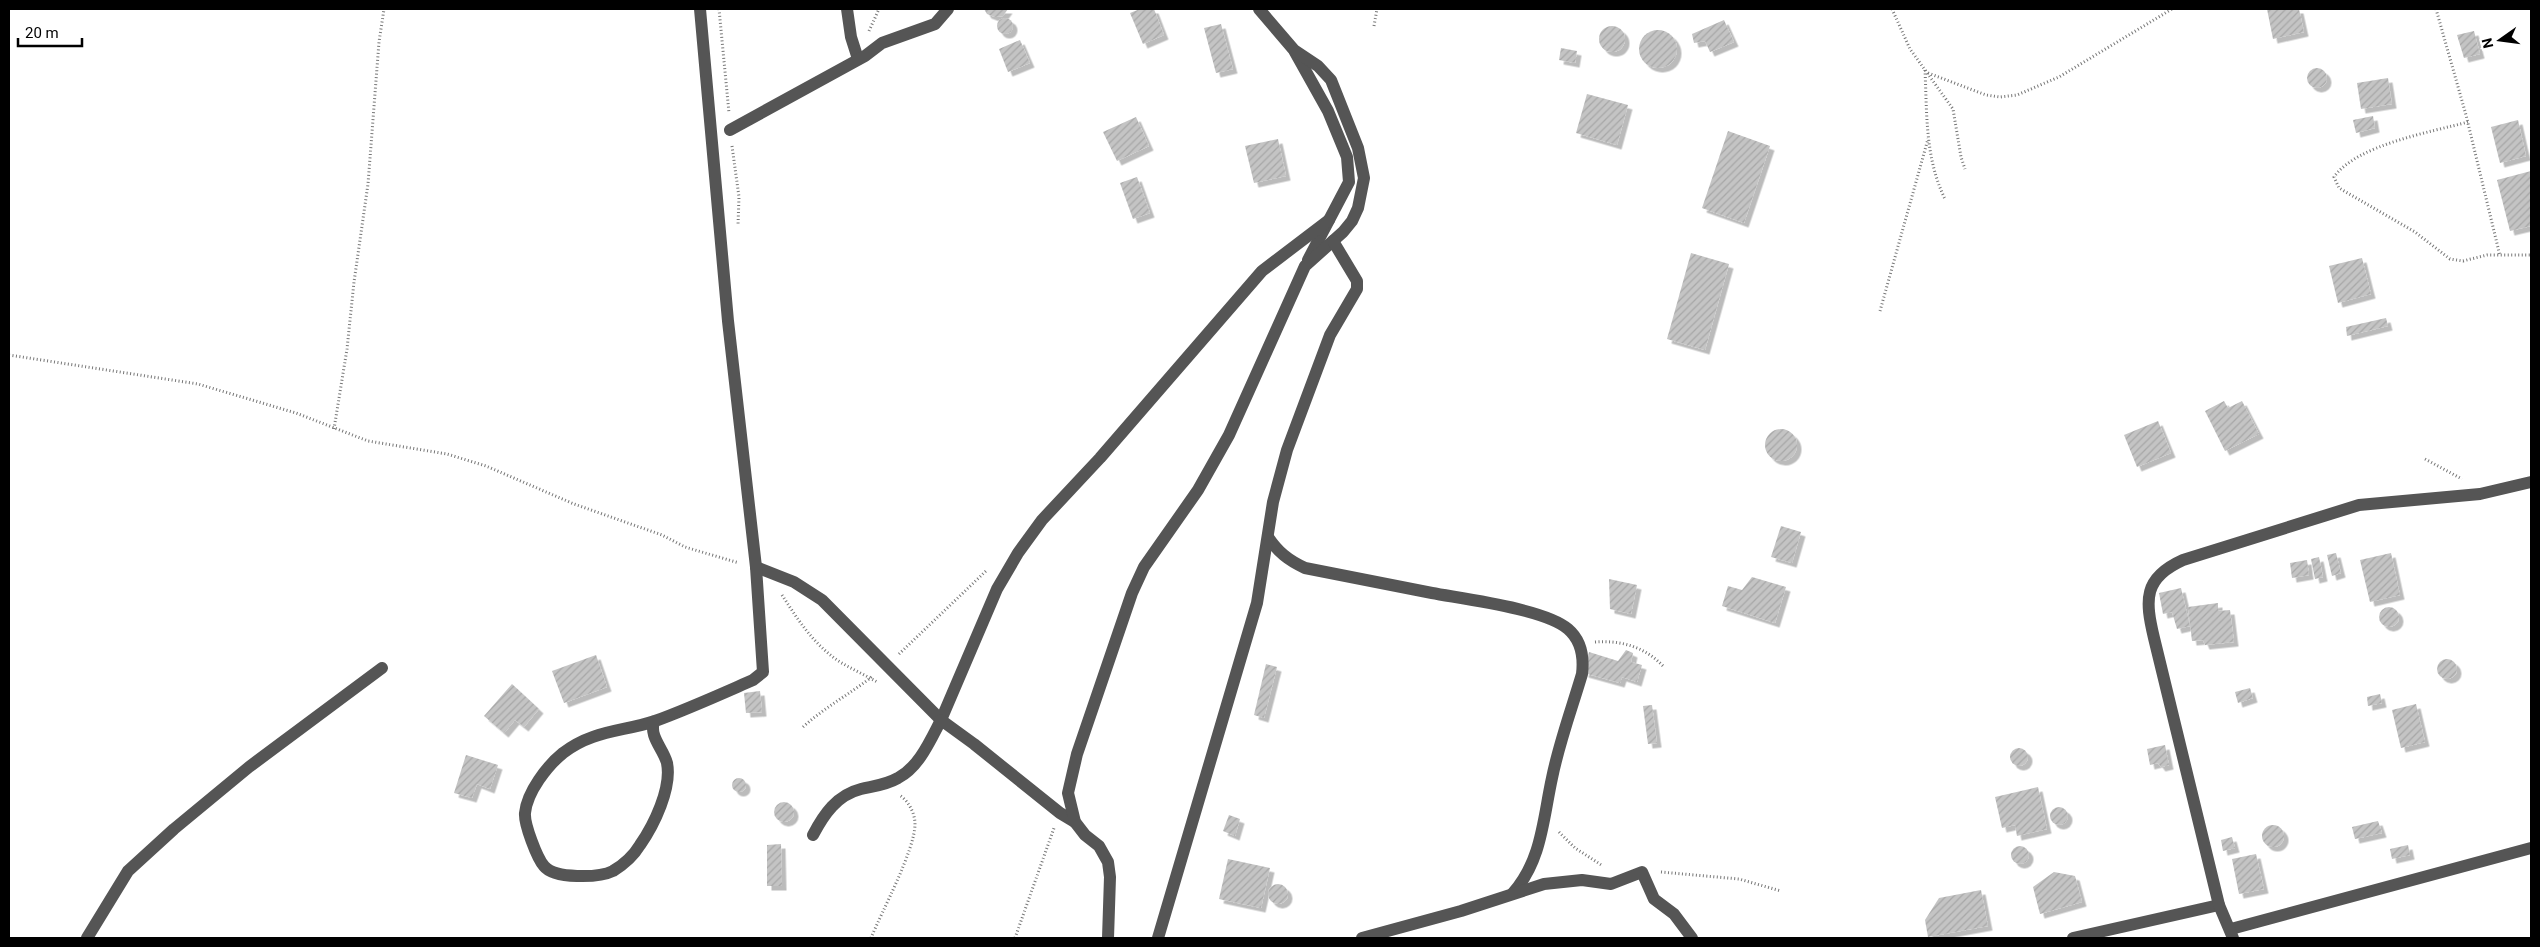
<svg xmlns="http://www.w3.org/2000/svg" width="2540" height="947" font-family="Roboto,sans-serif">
	<defs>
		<pattern id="building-hatch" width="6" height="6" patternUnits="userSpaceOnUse" patternTransform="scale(1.25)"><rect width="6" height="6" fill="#c4c4c4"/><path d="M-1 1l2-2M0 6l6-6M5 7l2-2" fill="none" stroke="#a7a7a7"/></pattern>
		<filter id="shadow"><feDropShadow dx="4.5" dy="4.5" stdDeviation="0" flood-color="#0004"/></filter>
	</defs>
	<rect width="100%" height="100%" fill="#fff"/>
	<!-- building -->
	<g fill="url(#building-hatch)" filter="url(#shadow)">
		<path d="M984 9H1008L1003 16 995 17 987 14Z"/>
		<path d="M1140 9H1154L1164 35 1143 44 1130 13Z"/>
		<path d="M2267 9H2299L2304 32 2273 39Z"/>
		<circle cx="1005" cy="26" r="8"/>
		<path d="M1724 20 1734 42 1710 52 1705 41 1694 43 1692 34Z"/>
		<path d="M1221 24 1233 69 1216 73 1204 28Z"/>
		<circle cx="1612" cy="39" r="13"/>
		<circle cx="1658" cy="49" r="19"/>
		<path d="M2474 31 2480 54 2464 58 2457 35Z"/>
		<path d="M1020 40 1030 63 1008 72 999 49Z"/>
		<path d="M1561 48 1577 51 1575 63 1559 60Z"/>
		<circle cx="2317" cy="78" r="10"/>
		<path d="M2388 78 2392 104 2361 109 2357 83Z"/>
		<path d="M1587 94 1628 105 1617 145 1576 133Z"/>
		<path d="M2373 116 2375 128 2356 133 2353 120Z"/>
		<path d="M1136 117 1149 146 1117 161 1103 132Z"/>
		<path d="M2518 120 2526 156 2500 163 2491 127Z"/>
		<path d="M1728 131 1770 146 1744 223 1702 208Z"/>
		<path d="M1278 139 1286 176 1254 183 1245 146Z"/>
		<path d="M2531 171V226L2510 231 2497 180Z"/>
		<path d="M1137 177 1150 213 1133 219 1120 183Z"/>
		<path d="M1691 253 1729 264 1705 350 1667 339Z"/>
		<path d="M2362 258 2371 294 2338 303 2329 266Z"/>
		<path d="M2386 318 2388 326 2347 336 2346 327Z"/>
		<path d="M2224 401 2228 408 2242 401 2259 434 2225 451 2205 411Z"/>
		<path d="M2158 421 2171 453 2137 467 2124 435Z"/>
		<circle cx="1781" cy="445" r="16"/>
		<path d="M1781 526 1801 532 1792 563 1771 557Z"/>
		<path d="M2336 553 2341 573 2332 576 2327 555Z"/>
		<path d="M2391 553 2400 595 2370 602 2360 560Z"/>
		<path d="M2319 557 2323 577 2315 579 2311 559Z"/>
		<path d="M2307 560 2309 575 2292 578 2290 563Z"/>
		<path d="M1752 577 1786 587 1775 623 1722 606 1728 586 1742 590Z"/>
		<path d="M1609 579 1637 585 1631 614 1610 609Z"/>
		<path d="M2181 588 2190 626 2177 629 2172 612 2163 614 2159 593Z"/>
		<path d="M2218 603V611L2230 610 2234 642 2205 645 2203 640 2192 641 2188 607Z"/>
		<circle cx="2389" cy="617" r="10"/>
		<path d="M1626 650 1633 653 1631 662 1642 665 1637 682 1622 677 1620 683 1584 673 1589 652 1618 661Z"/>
		<path d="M596 655 607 687 564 703 552 671Z"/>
		<circle cx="2447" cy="669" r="10"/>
		<path d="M1266 664 1277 667 1264 718 1254 715Z"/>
		<path d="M512 684 539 709 524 727 515 720 504 733 484 716Z"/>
		<path d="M2250 688 2253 698 2238 703 2235 692Z"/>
		<path d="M760 691 762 712 746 713 744 693Z"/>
		<path d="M2380 694 2382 703 2368 706 2367 697Z"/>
		<path d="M2416 704 2425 742 2401 748 2392 710Z"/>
		<path d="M1652 705 1657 743 1648 744 1643 706Z"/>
		<path d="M2165 745 2169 765 2161 767 2158 763 2150 765 2147 749Z"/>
		<circle cx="2019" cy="757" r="9"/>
		<path d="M466 755 498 765 490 789 477 784 472 798 454 793Z"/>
		<circle cx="739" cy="785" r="7"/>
		<path d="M2038 787 2047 829 2017 836 2015 825 2002 828 1995 797Z"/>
		<circle cx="784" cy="812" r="10"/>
		<circle cx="2059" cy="816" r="9"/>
		<path d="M1229 815 1240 819 1235 836 1223 831Z"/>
		<path d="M2378 821 2382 833 2355 839 2352 827Z"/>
		<circle cx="2273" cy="836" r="11"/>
		<path d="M2232 837 2235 848 2223 851 2221 840Z"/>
		<path d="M781 844 782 886H767V845Z"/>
		<path d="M2408 845 2410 855 2392 859 2390 849Z"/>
		<circle cx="2020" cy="855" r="9"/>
		<path d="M2256 854 2264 889 2239 894 2232 859Z"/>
		<path d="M1228 859 1270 868 1261 908 1219 899Z"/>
		<path d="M2054 872 2075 876 2082 902 2040 914 2033 887Z"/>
		<circle cx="1278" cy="894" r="10"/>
		<path d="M1981 890 1988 926 1928 937 1925 920 1939 898Z"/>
	</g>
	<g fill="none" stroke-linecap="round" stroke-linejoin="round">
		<!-- path -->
		<g stroke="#777" stroke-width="3" stroke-dasharray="1 2.5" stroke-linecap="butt">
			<path d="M719 9 729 113"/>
			<path d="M1892 9 1910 49 1953 109 1961 157 1965 169"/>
			<path d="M2436 9 2466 115 2500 256"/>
			<path d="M1374 26 1377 9"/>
			<path d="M869 31 879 9"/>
			<path d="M1925 70C1927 114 1925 158 1945 199"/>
			<path d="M1928 73 1986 95 2000 97 2017 95 2059 77 2172 9"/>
			<path d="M2468 122C2431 132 2356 145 2334 177L2339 188 2415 232 2450 259 2463 261 2487 255H2531"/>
			<path d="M732 146 739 197 738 225"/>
			<path d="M1880 311 1928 139"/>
			<path d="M9 355 198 384 296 413 368 441 447 454 486 466 574 504 662 535 685 547 739 563"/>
			<path d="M334 429 347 349 354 282 368 184 379 42 384 9"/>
			<path d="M2425 459 2462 479"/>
			<path d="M782 595C798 620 814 645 840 662 852 669 865 675 877 682"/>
			<path d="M1595 642C1621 640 1645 647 1663 666"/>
			<path d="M899 654 987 570"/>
			<path d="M803 727C825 707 850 694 873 676"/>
			<path d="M1559 832 1575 848 1603 866"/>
			<path d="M1661 872 1739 879 1781 891"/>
			<path d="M871 938C882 911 915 850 915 824 915 813 908 800 899 795"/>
			<path d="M1015 938 1054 828"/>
		</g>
		<!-- minor -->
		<g stroke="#555" stroke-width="12">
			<path d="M847 9 851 37 858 59"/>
			<path d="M1295 52 1328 111 1347 157 1349 182 1308 260"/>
			<path d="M730 130 865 56 882 43 935 24 948 9"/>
			<path d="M1268 537C1278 552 1288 560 1305 568 1347 576 1390 585 1432 593 1464 599 1545 609 1568 629 1582 641 1584 657 1582 674 1572 708 1559 743 1552 778 1543 819 1542 860 1513 893"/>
			<path d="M756 567 794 582 822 600 941 720 997 589 1018 553 1042 520 1100 458 1262 271 1329 220"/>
			<path d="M654 721C649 737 663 748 667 763 672 788 654 825 640 845 634 855 623 865 613 871 599 878 554 879 544 866 537 858 524 824 525 813 527 792 547 766 563 753 593 730 622 732 655 721 688 709 721 694 753 680L763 672 756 567 728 321 700 9"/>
			<path d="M813 835C824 814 837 795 861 789 874 786 886 785 898 778 919 767 930 741 941 720L974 744 1060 813 1075 822"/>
			<path d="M2231 929 2531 848"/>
			<path d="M87 938 128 871 174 829 249 767 382 668"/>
			<path d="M1108 938 1110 877 1108 862 1099 846 1085 835 1075 822 1068 793 1077 754 1132 593 1144 567 1198 490 1229 435 1305 266 1343 232 1352 221 1358 208 1364 178 1358 148 1331 80 1318 66 1294 50 1259 9"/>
			<path d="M1158 938 1257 603 1273 502 1287 450 1330 335 1357 289V281L1333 241"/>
			<path d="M1362 938 1461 911 1544 884 1582 880 1611 884 1642 872 1654 899 1674 914 1692 938"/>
			<path d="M2073 938 2219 905"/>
			<path d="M2233 938 2219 905 2154 638C2145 600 2143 578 2183 560L2359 505 2480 494 2531 482"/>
		</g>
	</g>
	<!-- border -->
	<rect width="2540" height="947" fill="none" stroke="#000000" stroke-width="20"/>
	<!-- north arrow -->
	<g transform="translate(2500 40) rotate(256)" stroke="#ffffff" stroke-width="4" paint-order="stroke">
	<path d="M0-4L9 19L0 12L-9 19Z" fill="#000000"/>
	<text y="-8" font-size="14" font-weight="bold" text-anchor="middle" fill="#000000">N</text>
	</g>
	<!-- scale -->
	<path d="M18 38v8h64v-8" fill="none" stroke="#000000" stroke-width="2.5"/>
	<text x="25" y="38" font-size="15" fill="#000000" stroke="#ffffff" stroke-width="4" paint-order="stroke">20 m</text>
</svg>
